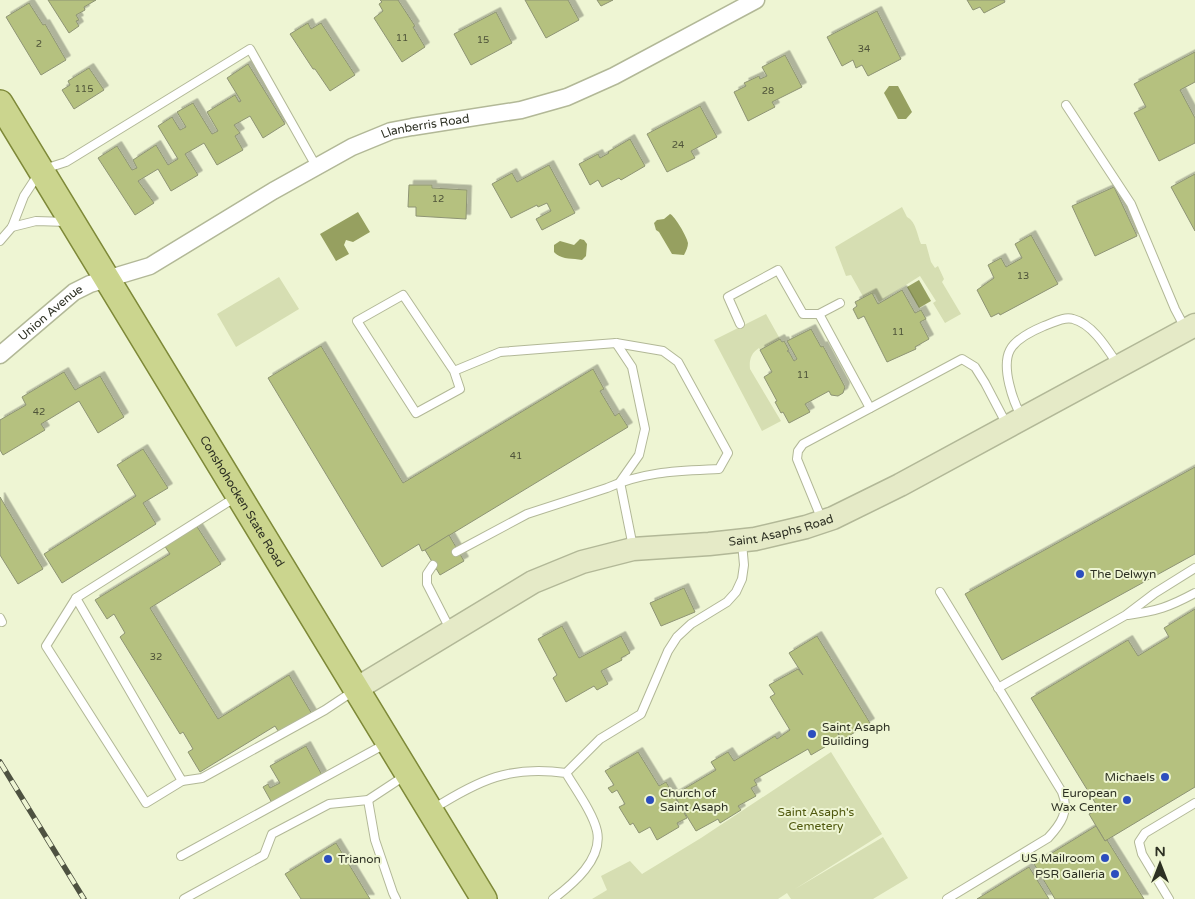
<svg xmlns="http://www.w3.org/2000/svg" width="1195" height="899" font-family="'Varela Round',sans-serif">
	<defs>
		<filter id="shadow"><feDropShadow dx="4.5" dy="-4.5" stdDeviation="0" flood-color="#0004"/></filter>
	</defs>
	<rect width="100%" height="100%" fill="#eef5d3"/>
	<!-- green -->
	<g fill="#d6deb2">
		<path d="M902 207 907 217C916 221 917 235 921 244H926L931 262 935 268 938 266 944 279 942 282 961 314 945 323 933 303 936 301 920 276 879 302 875 294 865 300 851 275 846 276 835 247Z"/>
		<path d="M279 277 299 309 236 347 217 314Z"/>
		<path d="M766 314 780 339 760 350 759 348C751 353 749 360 750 369L781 421 762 431 714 340Z"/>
		<path d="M831 752 882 834 795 889 883 837 908 878 873 899H791L787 893 778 899H592L607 890 601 876 630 861 642 874 701 838Z"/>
	</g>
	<!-- water -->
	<g fill="#96a060">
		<path d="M889 86H898L912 112 906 119H898L884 93Z"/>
		<path d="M358 212 370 232 353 242 346 240 344 245 349 254 336 261 320 234Z"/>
		<path d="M670 214C675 216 687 237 688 243 688 247 686 251 684 255L672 254 659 232 656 230 654 223 657 220 664 219Z"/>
		<path d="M580 239 584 240 587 244 586 256 582 260C572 258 561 260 554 252V245L560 241 574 245Z"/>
		<path d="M919 280 931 301 919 308 907 287Z"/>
	</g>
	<!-- building -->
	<g fill="#b5c17f" stroke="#8e9474" filter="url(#shadow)">
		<path d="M48 0H96L84 7 85 10 76 15 79 20 76 21 79 26 69 33Z"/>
		<path d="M380 0H398L415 26 413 27 425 47 402 62 374 18 383 11 379 4 382 2Z"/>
		<path d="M525 0H568L579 20 546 38Z"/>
		<path d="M597 0H613L601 6Z"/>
		<path d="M967 0H1004L1005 2 984 13 980 7 973 10Z"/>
		<path d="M29 3 43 25 45 24 66 60 41 75 6 17Z"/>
		<path d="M877 11 901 59 868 76 862 65 856 68 853 60 842 66 827 37Z"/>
		<path d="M496 12 512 43 471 65 454 34Z"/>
		<path d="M308 23 311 29 321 23 355 75 330 91 315 69H313L290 34Z"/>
		<path d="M1195 52V82L1180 90 1195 118V143L1159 161 1134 113 1146 107 1134 84Z"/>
		<path d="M785 55 802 87 772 102 775 107 748 121 734 92 746 86 744 83 759 76 760 79 767 76 762 67Z"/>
		<path d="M248 64 285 124 263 138 250 116 234 125 240 133 235 136 243 150 217 165 204 143 185 154 198 175 171 191 158 169 138 181 154 203 135 215 98 158 117 146 132 170 137 168 133 160 156 145 168 165 178 159 158 126 172 117 180 130 186 127 177 112 193 103 212 134 218 131 207 112 235 95 239 102 241 101 227 78Z"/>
		<path d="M89 68 104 90 74 109 62 90 70 85 68 81Z"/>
		<path d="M700 106 717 137 691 151 695 158 667 172 647 134Z"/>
		<path d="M630 139 645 166 621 180 619 178 602 187 598 180 590 185 579 164 598 154 600 158 609 153 608 152Z"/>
		<path d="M549 165 575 213 542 230 536 219 551 211 547 203 538 207 537 205 511 218 492 184 512 173 517 182Z"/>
		<path d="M1195 174V231L1171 187Z"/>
		<path d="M409 185H432V188L467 190 466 219 416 216V207H408Z"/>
		<path d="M1114 187 1137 236 1095 256 1072 206Z"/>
		<path d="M1031 235 1058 284 1000 315 999 313 991 317 977 290 994 278 988 265 1001 258 1006 267 1022 258 1015 244Z"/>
		<path d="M902 290 915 313 921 310 926 319 920 322 929 339 915 347 916 349 887 362 864 316 858 319 853 309 857 306 855 302 872 293 878 304Z"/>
		<path d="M811 329 821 347 823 346 845 387 843 393 838 396 831 395 829 391 805 404 810 412 789 423 783 412 781 413 775 402 777 401 764 377 772 372 760 350 780 339 782 342 784 341 789 350 787 351 789 352 794 361 797 359 787 341Z"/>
		<path d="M321 346 403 483 593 369 604 389 600 391 615 416 619 413 628 427 425 550 422 551 419 544 382 567 268 378Z"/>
		<path d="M64 372 75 390 100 376 124 417 98 433 79 401 41 424 45 430 3 455 0 450V420L26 405 22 397Z"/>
		<path d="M143 449 168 488 143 503 156 524 62 583 44 554 136 496 117 465Z"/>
		<path d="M1195 467V554L1002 660 965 594Z"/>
		<path d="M0 497 43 569 18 584 0 555Z"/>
		<path d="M196 525 221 564 150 608 218 719 289 675 312 714 280 734 275 726 200 772 188 752 193 749 183 732 180 734 120 637 125 633 114 614 107 619 95 600 170 554 164 545Z"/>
		<path d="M449 535 464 561 440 575 425 550Z"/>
		<path d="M684 588 695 612 661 626 650 603Z"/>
		<path d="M1195 609V787L1105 841 1089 814 1099 809 1031 698 1128 640 1138 656 1169 637 1164 628Z"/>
		<path d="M562 626 579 658 621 636 630 653 621 658 622 660 601 671 608 684 597 690 594 686 566 702 553 678 557 675 538 639Z"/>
		<path d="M817 636 870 723 842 740 838 733 840 738 811 755 808 749 754 780 757 785 751 788 756 796 738 806 741 810 720 823 718 819 696 831 674 795 716 770 711 762 728 752 734 761 775 736 777 739 790 730 770 697 775 694 769 685 798 669 803 675 789 653Z"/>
		<path d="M306 746 322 775 272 803 263 787 268 784 270 788 280 783 270 766Z"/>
		<path d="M638 752 659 786 666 782 687 818 677 823 679 827 657 840 650 827 639 833 633 823 630 825 619 807 625 804 617 790 612 793 608 788 614 785 605 771Z"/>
		<path d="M1096 826 1105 841 1107 840 1144 899H1055L1034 864Z"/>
		<path d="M336 843 370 899H301L285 874Z"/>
		<path d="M1029 867 1049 899H977Z"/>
	</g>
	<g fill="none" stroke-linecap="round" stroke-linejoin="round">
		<!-- lane casing -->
		<g stroke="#b2b897" stroke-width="10">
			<g id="lane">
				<path d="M1066 105 1131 204 1175 309 1185 328"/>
				<path d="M12 227 36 221 67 222"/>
				<path d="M0 241 12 227 24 196 41 170 66 162 250 49 316 166"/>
				<path d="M819 314 840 303"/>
				<path d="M740 324 728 297 778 270 803 314H819L870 408"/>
				<path d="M616 343 632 367 645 429 639 455 620 482 633 547"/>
				<path d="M454 371 460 389 416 413 357 321 403 295 454 371 500 352 616 343 663 351 678 362 728 453 719 469C679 471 645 471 607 488L527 514 456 552"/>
				<path d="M1022 417C1013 402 1001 367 1010 350 1016 339 1032 331 1044 326 1053 323 1064 316 1073 319 1093 324 1108 350 1118 365"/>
				<path d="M236 497 76 598 182 781 202 778 325 710 355 690"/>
				<path d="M822 520 797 459 798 451 803 444 962 359 975 367 985 383 1007 425"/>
				<path d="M433 565 427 574V584L451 631"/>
				<path d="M940 592 1062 792C1070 811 1061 824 1048 838L947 899"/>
				<path d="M76 598 46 646 146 803 182 781"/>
				<path d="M1128 615C1157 611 1169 607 1195 593"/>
				<path d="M0 618 2 622"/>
				<path d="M998 688 1126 615 1155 593 1195 568"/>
				<path d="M566 773 600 739 641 714 668 651 677 637 691 624 727 602 736 592 742 579 744 565 742 543"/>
				<path d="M368 800 375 840 393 893 396 899"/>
				<path d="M433 809C479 780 510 765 566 773 576 790 593 813 597 831 603 859 573 884 553 899"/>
				<path d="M181 856 387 743"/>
				<path d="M184 899 264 855 272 834 329 804 368 800 406 775"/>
				<path d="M1169 899 1142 854 1139 842 1145 833 1195 803"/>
			</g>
		</g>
		<!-- street casing -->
		<g stroke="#b2b897" stroke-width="19">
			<g id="street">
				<path id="s1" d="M0 355 74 292 90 284 150 266 273 191 352 147 391 131 412 127 521 110 567 97 614 76 756 0"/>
			</g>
		</g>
		<!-- secondary casing -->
		<g stroke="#b2b897" stroke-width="25">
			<g id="secondary">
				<path id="s2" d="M356 689 533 582 582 562 633 549 709 544 755 539 806 527 833 518 900 485 1195 325"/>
			</g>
		</g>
		<!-- primary casing -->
		<g stroke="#7e8938" stroke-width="28">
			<g id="primary">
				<path id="s3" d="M0 103 484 899"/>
			</g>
		</g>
		<!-- lane -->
		<use href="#lane" stroke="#fff" stroke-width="8"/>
		<!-- street -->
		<use href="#street" stroke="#fff" stroke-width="16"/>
		<!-- secondary -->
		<use href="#secondary" stroke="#e5eac7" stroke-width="22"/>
		<!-- primary -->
		<use href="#primary" stroke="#cbd58e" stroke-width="25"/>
		<!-- rail casing -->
		<g stroke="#4e5241" stroke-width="5.5">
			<path id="rail" d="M0 762 84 899"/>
		</g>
		<!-- rail -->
		<use href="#rail" stroke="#eef5d3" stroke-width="4" stroke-dasharray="11" stroke-linecap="butt"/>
	</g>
	<!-- markers -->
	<g fill="#2c4ebe" stroke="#eef5d3" stroke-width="2">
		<circle cx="1080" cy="574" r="5"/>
		<circle cx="812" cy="734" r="5"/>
		<circle cx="1165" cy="777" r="5"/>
		<circle cx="650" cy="800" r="5"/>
		<circle cx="1127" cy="800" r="5"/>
		<circle cx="1105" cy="858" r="5"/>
		<circle cx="328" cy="859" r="5"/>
		<circle cx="1115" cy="874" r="5"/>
	</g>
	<g text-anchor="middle" stroke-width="4" stroke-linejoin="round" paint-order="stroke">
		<!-- number labels -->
		<g font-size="10" fill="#4f543a">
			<text x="402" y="41">11</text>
			<text x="483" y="43">15</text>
			<text x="39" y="47">2</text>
			<text x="864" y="52">34</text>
			<text x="84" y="92">115</text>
			<text x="768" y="94">28</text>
			<text x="678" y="148">24</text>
			<text x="438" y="202">12</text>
			<text x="1023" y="279">13</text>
			<text x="898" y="335">11</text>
			<text x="803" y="378">11</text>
			<text x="39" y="415">42</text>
			<text x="516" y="459">41</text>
			<text x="156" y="660">32</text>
		</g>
		<!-- street labels -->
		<g font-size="12" fill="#2d3023" stroke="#eef5d3">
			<text dy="4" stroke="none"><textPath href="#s1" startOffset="489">Llanberris Road</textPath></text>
			<text dy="4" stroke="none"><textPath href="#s1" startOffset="66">Union Avenue</textPath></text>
			<text dy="4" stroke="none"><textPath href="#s3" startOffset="466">Conshohocken State Road</textPath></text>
			<text dy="4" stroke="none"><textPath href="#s2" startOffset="462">Saint Asaphs Road</textPath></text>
		</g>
		<!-- poi labels -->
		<g font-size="12" fill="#2d3023" stroke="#eef5d3" text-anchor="start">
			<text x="1090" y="578">The Delwyn</text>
			<text x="822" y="731">Saint Asaph<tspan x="822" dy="14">Building</tspan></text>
			<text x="1155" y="781" text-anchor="end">Michaels</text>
			<text x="660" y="797">Church of<tspan x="660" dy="14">Saint Asaph</tspan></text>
			<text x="1117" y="797" text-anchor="end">European<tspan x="1117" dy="14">Wax Center</tspan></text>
			<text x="1095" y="862" text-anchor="end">US Mailroom</text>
			<text x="338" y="863">Trianon</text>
			<text x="1105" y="878" text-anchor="end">PSR Galleria</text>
		</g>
		<!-- park labels -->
		<g font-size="12" fill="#50590e" stroke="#eef5d3">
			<text x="816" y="816">Saint Asaph's<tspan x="816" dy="14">Cemetery</tspan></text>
		</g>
	</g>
	<!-- north arrow -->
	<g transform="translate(1160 864)" stroke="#eef5d3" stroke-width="4" paint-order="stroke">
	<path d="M0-4L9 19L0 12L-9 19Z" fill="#2d3023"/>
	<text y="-8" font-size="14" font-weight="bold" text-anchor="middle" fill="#2d3023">N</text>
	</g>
</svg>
